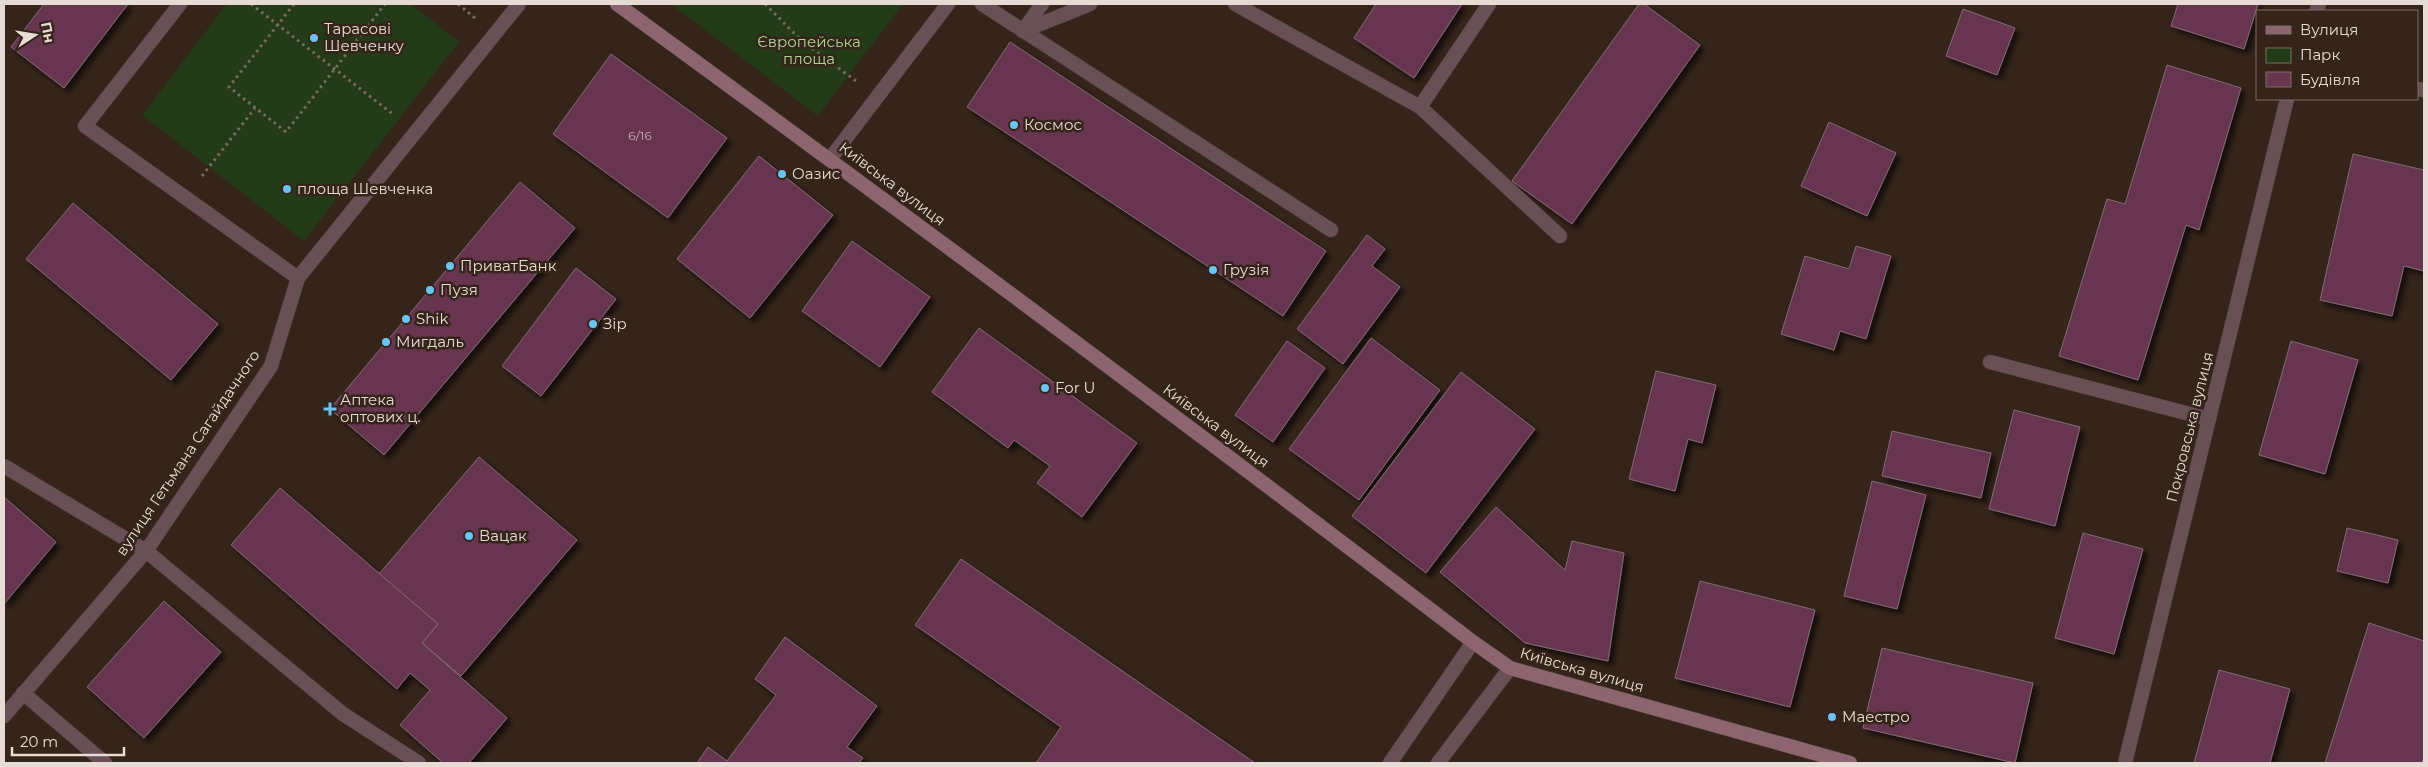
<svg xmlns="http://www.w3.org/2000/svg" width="2428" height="767" font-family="Montserrat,sans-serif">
	<defs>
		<filter id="shadow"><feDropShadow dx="4.5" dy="4.5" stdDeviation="2.5" flood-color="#0009"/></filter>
	</defs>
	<rect width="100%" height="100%" fill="#35241a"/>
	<!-- green -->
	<g fill="#243b18">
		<path d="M227 4H411L459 42 304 241 142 115Z"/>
		<path d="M671 4H903L818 116Z"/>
	</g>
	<!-- building -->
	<g fill="#683651" stroke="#806b75" filter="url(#shadow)">
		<path d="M44 4H128L64 88 11 47Z"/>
		<path d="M1376 4H1462L1414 78 1354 38Z"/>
		<path d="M1639 4H1644L1700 45 1572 224 1512 181Z"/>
		<path d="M2178 4H2258L2244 49 2171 26Z"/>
		<path d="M1963 9 2015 28 1997 75 1946 56Z"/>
		<path d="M1010 42 1326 251 1283 316 967 107Z"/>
		<path d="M611 54 727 138 668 218 553 134Z"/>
		<path d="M2167 65 2241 88 2199 230 2186 225 2138 380 2059 356 2107 199 2125 204Z"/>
		<path d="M1829 122 1896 153 1867 216 1801 186Z"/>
		<path d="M2353 154 2424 170V271L2404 266 2392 316 2320 300Z"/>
		<path d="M759 156 833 215 750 318 677 259Z"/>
		<path d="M520 182 575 228 384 455 330 409Z"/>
		<path d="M73 203 218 324 171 380 26 259Z"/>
		<path d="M1367 235 1385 249 1372 266 1400 287 1343 364 1297 329Z"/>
		<path d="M852 241 930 297 880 367 802 311Z"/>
		<path d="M1856 246 1891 256 1866 339 1840 331 1834 350 1781 334 1805 256 1849 269Z"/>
		<path d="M576 268 616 299 541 396 502 366Z"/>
		<path d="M979 328 1137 443 1082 517 1037 483 1050 466 1014 440 1008 448 932 392Z"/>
		<path d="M1371 338 1440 390 1359 500 1289 449Z"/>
		<path d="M1287 341 1325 368 1273 442 1235 415Z"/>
		<path d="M2291 341 2358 360 2325 474 2259 455Z"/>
		<path d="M1656 371 1716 385 1702 443 1688 439 1675 491 1629 479Z"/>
		<path d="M1461 372 1535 429 1426 573 1352 516Z"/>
		<path d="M2014 410 2080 427 2055 526 1989 509Z"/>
		<path d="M1892 431 1991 453 1981 498 1882 476Z"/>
		<path d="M479 457 577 540 461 676 422 643 438 624 379 574Z"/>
		<path d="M1872 481 1926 495 1897 609 1844 596Z"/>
		<path d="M280 488 438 624 422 643 507 718 469 763H443L400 725 430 690 410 673 397 689 231 545Z"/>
		<path d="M4 497 56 542 4 604Z"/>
		<path d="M1496 507 1565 570 1572 541 1624 553 1608 661 1525 643 1440 572Z"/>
		<path d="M2347 528 2398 540 2388 583 2337 571Z"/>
		<path d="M2083 533 2143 549 2114 654 2055 638Z"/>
		<path d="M961 559 1255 763H1036L1061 727 915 625Z"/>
		<path d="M1700 581 1815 610 1790 707 1675 678Z"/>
		<path d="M164 601 221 652 144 738 87 687Z"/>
		<path d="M2369 623 2424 641V757L2422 763H2325Z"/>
		<path d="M785 637 877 706 847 747 863 758 859 763H697L708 747 727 761 776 695 755 679Z"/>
		<path d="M1882 648 2033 683 2015 763 1863 728Z"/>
		<path d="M2219 670 2290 689 2270 763H2194Z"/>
	</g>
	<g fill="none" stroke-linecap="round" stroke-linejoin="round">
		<!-- service casing -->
		<g stroke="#514138" stroke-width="15">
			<g id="service">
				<path d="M982 4 1331 230"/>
				<path d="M1235 4 1420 107 1560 236"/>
				<path d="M1023 31 1090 4"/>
				<path d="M1023 31 1042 4"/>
				<path d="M2417 89 2424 90"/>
				<path d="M1420 107 1489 4"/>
				<path d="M830 159 948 4"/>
				<path d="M1990 362 2209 419"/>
				<path d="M4 466 146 551 343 714 419 763"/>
				<path d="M23 693 105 763"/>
			</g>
		</g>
		<!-- minor casing -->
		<g stroke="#514138" stroke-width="15">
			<g id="minor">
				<path d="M180 4 85 126 298 278"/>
				<path d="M2316 11 2319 4"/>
				<path d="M4 716 146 551 271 366 298 278 519 4"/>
				<path d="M1390 763 1473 642"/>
				<path d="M1438 763 1510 668"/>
				<path d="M2125 763 2287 99"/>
			</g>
		</g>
		<!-- secondary casing -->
		<g stroke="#514138" stroke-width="15">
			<path id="secondary" d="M617 4C905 214 1190 426 1473 642L1510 668 1850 763"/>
		</g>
		<!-- path -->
		<g stroke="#7a6b62" stroke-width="3" stroke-dasharray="2.5 4" stroke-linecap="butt">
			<path d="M251 4 394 115"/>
			<path d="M294 4 229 87 286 132 385 4"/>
			<path d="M458 4 475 18"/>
			<path d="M765 4 802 41 856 81"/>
			<path d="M202 176 255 108"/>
		</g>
		<!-- service -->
		<use href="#service" stroke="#694f56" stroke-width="14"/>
		<!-- minor -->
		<use href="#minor" stroke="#694f56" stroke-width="14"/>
		<!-- secondary -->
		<use href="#secondary" stroke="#8d6570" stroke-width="14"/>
	</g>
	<!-- markers -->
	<g fill="#6bc3f2" stroke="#35241a" stroke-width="2">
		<circle cx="314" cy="38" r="5"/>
		<circle cx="1014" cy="125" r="5"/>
		<circle cx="782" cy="174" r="5"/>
		<circle cx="287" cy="189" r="5"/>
		<circle cx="450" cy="266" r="5"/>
		<circle cx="1213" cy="270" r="5"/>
		<circle cx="430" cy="290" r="5"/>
		<circle cx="406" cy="319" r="5"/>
		<circle cx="593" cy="324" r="5"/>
		<circle cx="386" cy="342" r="5"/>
		<circle cx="1045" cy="388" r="5"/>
		<path d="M327.5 401.5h5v5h5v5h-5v5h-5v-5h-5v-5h5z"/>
		<circle cx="469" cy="536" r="5"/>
		<circle cx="1832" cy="717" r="5"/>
	</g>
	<g text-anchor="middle" stroke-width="5" stroke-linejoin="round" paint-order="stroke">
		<!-- number labels -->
		<g font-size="12" fill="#c7b2b4">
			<text x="640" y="140">6/16</text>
		</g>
		<!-- poi labels -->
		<g font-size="15" fill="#e7dbd5" stroke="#35241a" text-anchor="start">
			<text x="324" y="34">Тарасові<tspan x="324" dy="17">Шевченку</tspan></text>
			<text x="1024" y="130">Космос</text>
			<text x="792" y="179">Оазис</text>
			<text x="297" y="194">площа Шевченка</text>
			<text x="460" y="271">ПриватБанк</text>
			<text x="1223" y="275">Грузія</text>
			<text x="440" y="295">Пузя</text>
			<text x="416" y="324">Shik</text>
			<text x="603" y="329">Зір</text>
			<text x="396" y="347">Мигдаль</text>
			<text x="1055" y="393">For U</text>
			<text x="340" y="405">Аптека<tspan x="340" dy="17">оптових ц.</tspan></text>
			<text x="479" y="541">Вацак</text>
			<text x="1842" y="722">Маестро</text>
		</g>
		<!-- park labels -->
		<g font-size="15" fill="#a8d991" stroke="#35241a">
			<text x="809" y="47">Європейська<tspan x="809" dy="17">площа</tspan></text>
		</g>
		<!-- street labels -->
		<g font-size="15" fill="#e7dbd5" stroke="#35241a">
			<text transform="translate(892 184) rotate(37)" y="5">Київська вулиця</text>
			<text transform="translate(1216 426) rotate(37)" y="5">Київська вулиця</text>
			<text transform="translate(2190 427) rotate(-76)" y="5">Покровська вулиця</text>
			<text transform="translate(188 453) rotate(-56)" y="5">вулиця Гетьмана Сагайдачного</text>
			<text transform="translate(1582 670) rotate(16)" y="5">Київська вулиця</text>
		</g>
	</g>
	<!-- border -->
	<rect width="2428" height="767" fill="none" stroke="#e7dbd5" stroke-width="10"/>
	<!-- legend -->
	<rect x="2256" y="10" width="162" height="90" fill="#35241a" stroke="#7c6d65"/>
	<rect x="2266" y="26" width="25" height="8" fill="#8d6570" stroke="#7c6d65"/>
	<text x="2300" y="35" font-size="15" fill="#e7dbd5">Вулиця</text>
	<rect x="2266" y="48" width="25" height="15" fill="#243b18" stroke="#7c6d65"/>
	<text x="2300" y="60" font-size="15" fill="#e7dbd5">Парк</text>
	<rect x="2266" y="72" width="25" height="15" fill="#683651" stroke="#7c6d65"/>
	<text x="2300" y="85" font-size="15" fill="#e7dbd5">Будівля</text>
	<!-- north arrow -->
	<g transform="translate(35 35) rotate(78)" stroke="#35241a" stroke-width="4" paint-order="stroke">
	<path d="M0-4L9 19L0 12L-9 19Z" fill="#e7dbd5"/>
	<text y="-8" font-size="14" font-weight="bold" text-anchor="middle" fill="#e7dbd5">Пн</text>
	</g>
	<!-- scale -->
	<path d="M12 747v8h112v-8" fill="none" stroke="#e7dbd5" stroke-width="2.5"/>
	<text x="20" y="747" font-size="15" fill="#e7dbd5" stroke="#35241a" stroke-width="4" paint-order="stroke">20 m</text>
</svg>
